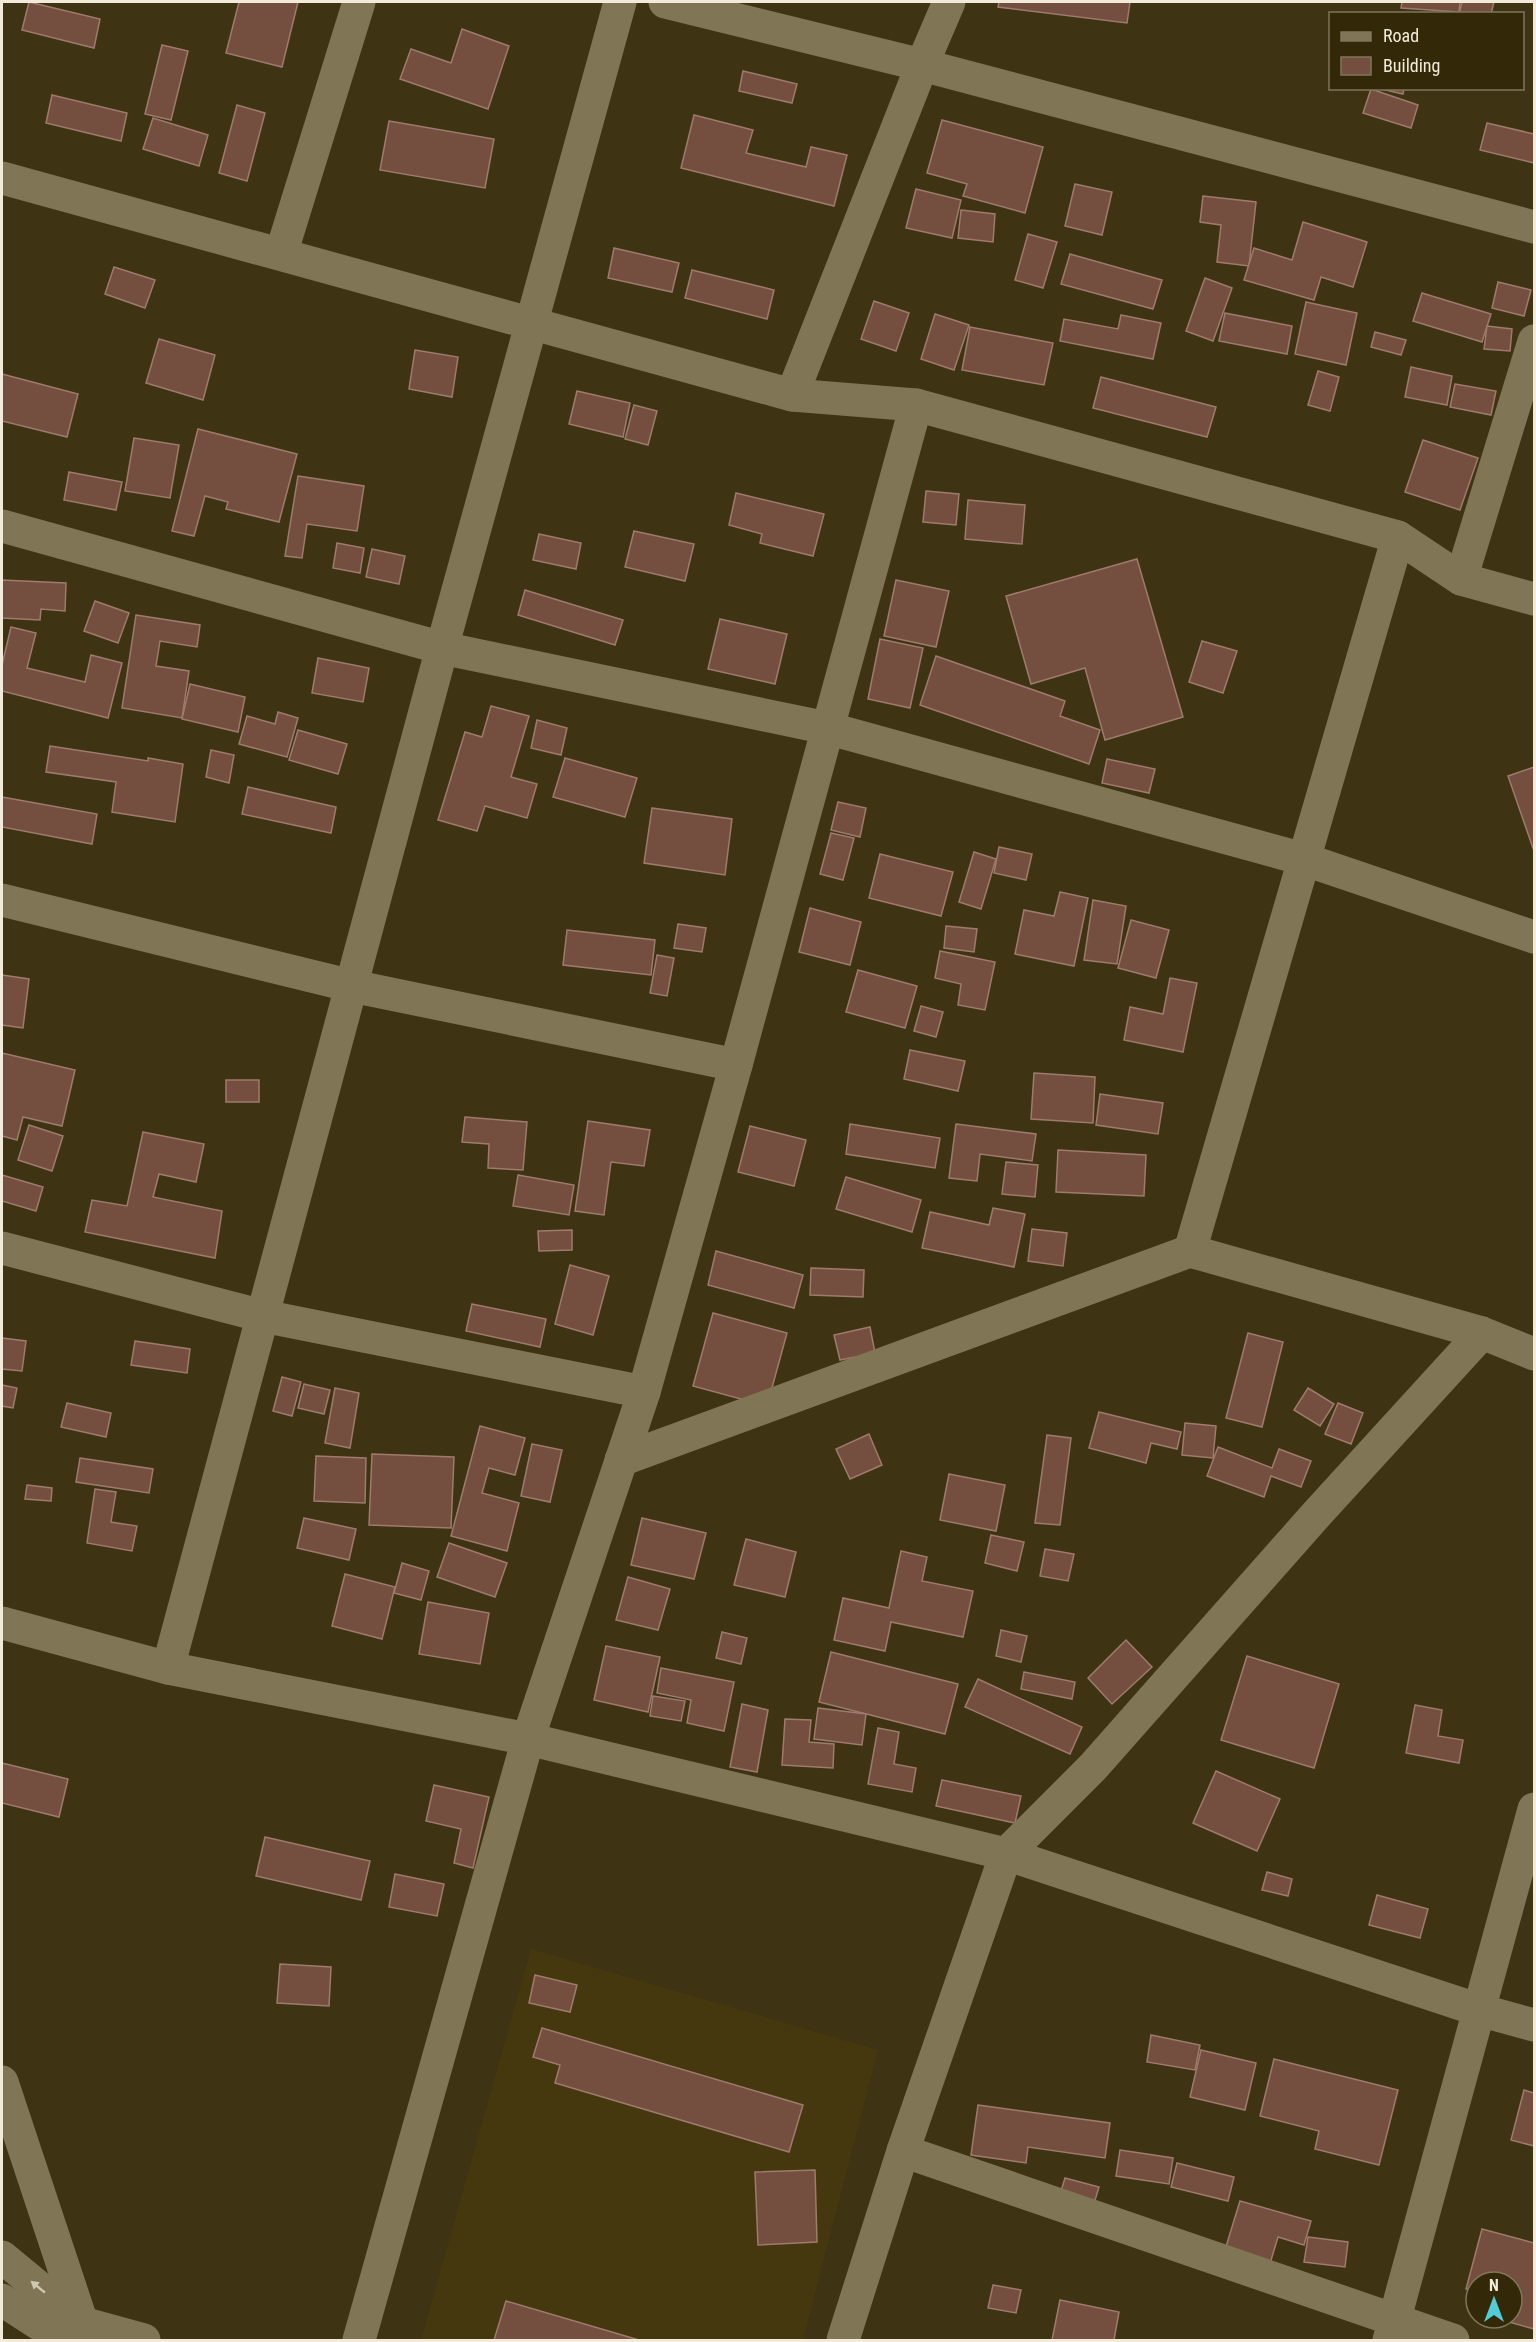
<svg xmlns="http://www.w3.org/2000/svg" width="1536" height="2342" font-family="'Roboto Condensed',sans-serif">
	<rect width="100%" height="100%" fill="#3e3313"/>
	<!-- built -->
	<path fill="#45380f" d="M531 1949 878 2050 803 2340H421Z"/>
	<!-- building -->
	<g fill="#744e3e" stroke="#9e7b6d" stroke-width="1.5">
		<path d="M29 2 100 19 94 48 22 30Z"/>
		<path d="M239 2H298L282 67 226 53Z"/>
		<path d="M999 2H1130L1127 23 998 7Z"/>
		<path d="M1402 2H1460L1459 12 1401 8Z"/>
		<path d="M1462 2H1494L1491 14H1459Z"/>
		<path d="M462 29 509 46 488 109 400 79 411 49 451 63Z"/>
		<path d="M162 45 188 51 171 120 145 114Z"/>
		<path d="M743 71 797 84 792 103 739 91Z"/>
		<path d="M1377 88H1404L1403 94Z"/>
		<path d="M1371 89 1418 105 1411 128 1363 113Z"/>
		<path d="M52 95 127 113 121 141 46 123Z"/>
		<path d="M237 105 265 113 247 181 219 173Z"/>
		<path d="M694 115 753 130 746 153 806 167 811 147 847 155 834 206 681 168Z"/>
		<path d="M153 118 208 135 199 166 143 149Z"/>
		<path d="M942 120 1043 147 1025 213 963 196 967 184 927 173Z"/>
		<path d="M389 121 494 139 485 188 380 170Z"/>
		<path d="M1487 123 1534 134V163L1480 150Z"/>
		<path d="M1075 184 1112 192 1102 235 1065 226Z"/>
		<path d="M916 189 961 200 952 238 906 228Z"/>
		<path d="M1203 196 1256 202 1249 266 1217 262 1221 225 1200 222Z"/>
		<path d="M961 210 995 214 993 242 958 238Z"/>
		<path d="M1303 222 1367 242 1353 287 1321 277 1314 300 1244 280 1254 248 1292 260Z"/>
		<path d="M1028 234 1057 242 1043 288 1015 280Z"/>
		<path d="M614 248 679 263 672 292 608 278Z"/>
		<path d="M1070 254 1162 280 1153 309 1061 284Z"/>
		<path d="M114 267 155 280 145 308 105 294Z"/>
		<path d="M692 270 774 290 767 319 685 298Z"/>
		<path d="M1205 278 1232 288 1213 341 1186 331Z"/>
		<path d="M1498 282 1531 290 1524 316 1492 308Z"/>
		<path d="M1422 293 1491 314 1482 342 1413 321Z"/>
		<path d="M874 301 909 313 896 351 861 339Z"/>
		<path d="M1306 302 1357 313 1346 365 1295 354Z"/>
		<path d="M1225 313 1292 326 1287 354 1219 341Z"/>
		<path d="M935 314 969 325 954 370 921 359Z"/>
		<path d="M1121 315 1161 323 1153 359 1060 341 1064 319 1118 329Z"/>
		<path d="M1487 326 1512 329 1510 351 1484 349Z"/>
		<path d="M970 327 1053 343 1044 385 962 370Z"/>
		<path d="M1375 332 1406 340 1401 355 1371 347Z"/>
		<path d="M159 339 215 355 203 400 146 383Z"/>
		<path d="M415 350 458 357 452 397 409 389Z"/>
		<path d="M1411 367 1452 376 1447 405 1405 397Z"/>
		<path d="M1318 371 1339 377 1330 411 1308 405Z"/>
		<path d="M2 374 78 394 67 437 2 421Z"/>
		<path d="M1101 377 1216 407 1207 437 1093 408Z"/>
		<path d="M1455 384 1496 391 1491 415 1450 407Z"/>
		<path d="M577 391 630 403 623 437 569 424Z"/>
		<path d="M634 405 657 411 648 445 625 439Z"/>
		<path d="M198 429 297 454 279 522 226 509 228 502 205 496 194 536 172 531Z"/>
		<path d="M134 438 179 445 170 498 125 491Z"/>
		<path d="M1423 440 1478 458 1460 510 1405 492Z"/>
		<path d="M69 472 122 482 116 510 64 500Z"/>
		<path d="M298 476 364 486 357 531 307 524 302 558 285 556Z"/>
		<path d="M926 491 959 494 956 525 923 522Z"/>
		<path d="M736 493 824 514 813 556 760 543 762 534 729 525Z"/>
		<path d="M968 500 1025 505 1022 544 965 539Z"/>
		<path d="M634 531 694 544 685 581 625 567Z"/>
		<path d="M539 534 581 543 576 569 533 560Z"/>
		<path d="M337 543 364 548 360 573 333 568Z"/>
		<path d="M372 549 405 556 399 584 366 577Z"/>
		<path d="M1137 559 1183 717 1105 740 1085 668 1031 684 1006 596Z"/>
		<path d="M2 580 66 583 65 611 41 609 40 620 2 618Z"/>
		<path d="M896 580 949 591 936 647 884 636Z"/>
		<path d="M525 590 623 620 615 645 518 615Z"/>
		<path d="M95 601 129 613 118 643 84 631Z"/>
		<path d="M136 615 200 625 197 647 160 641 156 666 189 671 182 718 122 708Z"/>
		<path d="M720 619 787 634 775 684 708 669Z"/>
		<path d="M11 627 36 633 27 668 85 682 91 655 122 663 108 718 2 691V665Z"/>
		<path d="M880 639 923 648 910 708 868 699Z"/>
		<path d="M1202 641 1237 651 1223 693 1189 682Z"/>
		<path d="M936 656 1065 701 1060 716 1100 730 1089 764 920 705Z"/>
		<path d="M318 658 369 668 363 702 312 693Z"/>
		<path d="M190 684 245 697 238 732 182 719Z"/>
		<path d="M491 706 529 716 511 777 537 784 527 818 485 806 477 831 438 820 465 732 482 737Z"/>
		<path d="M278 712 298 718 287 757 239 744 247 716 275 724Z"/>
		<path d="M537 720 567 728 561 755 531 748Z"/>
		<path d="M298 730 347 744 338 774 289 760Z"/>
		<path d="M50 746 148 761V758L183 764 175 822 112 812 116 782 46 772Z"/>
		<path d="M211 750 234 755 229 783 206 777Z"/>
		<path d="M565 758 637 778 625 817 553 797Z"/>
		<path d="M1107 759 1155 769 1149 793 1102 783Z"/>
		<path d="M1534 767V851L1508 776Z"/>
		<path d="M248 787 336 807 331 833 242 814Z"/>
		<path d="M2 797 97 814 92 844 2 827Z"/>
		<path d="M838 802 866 808 860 837 831 830Z"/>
		<path d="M652 808 732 819 725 875 644 863Z"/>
		<path d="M831 833 854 838 843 880 820 874Z"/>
		<path d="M999 847 1032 854 1026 880 994 873Z"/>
		<path d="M974 852 996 859 981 909 959 902Z"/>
		<path d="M880 854 953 872 941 916 869 898Z"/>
		<path d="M1060 892 1088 898 1074 966 1015 954 1024 910 1054 916Z"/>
		<path d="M1093 900 1126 906 1117 964 1084 960Z"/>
		<path d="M810 908 861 922 850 965 799 952Z"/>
		<path d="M1131 920 1169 930 1156 978 1118 968Z"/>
		<path d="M678 924 706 928 702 952 674 948Z"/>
		<path d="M946 926 977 929 974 952 944 948Z"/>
		<path d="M567 930 655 940 651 975 563 965Z"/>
		<path d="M940 951 995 962 985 1010 958 1005 961 984 935 978Z"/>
		<path d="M657 955 674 958 667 996 650 993Z"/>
		<path d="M858 970 917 986 905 1028 846 1012Z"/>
		<path d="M2 975 29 979 23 1028 2 1025Z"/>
		<path d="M1170 978 1197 983 1183 1052 1124 1040 1130 1007 1163 1014Z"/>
		<path d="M921 1006 943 1012 936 1037 914 1031Z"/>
		<path d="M910 1050 965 1061 958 1091 904 1079Z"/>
		<path d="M2 1053 75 1070 62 1126 23 1117 17 1140 2 1136Z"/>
		<path d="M1034 1073 1095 1077 1093 1123 1031 1119Z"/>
		<rect x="226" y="1080" width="33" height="22"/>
		<path d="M1100 1094 1163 1103 1158 1134 1096 1125Z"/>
		<path d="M465 1117 527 1122 523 1170 488 1168 489 1144 462 1142Z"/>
		<path d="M588 1121 650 1130 644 1166 611 1162 604 1215 575 1211Z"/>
		<path d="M850 1124 940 1138 935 1168 846 1154Z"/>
		<path d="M956 1124 1036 1134 1032 1161 980 1154 977 1181 949 1178Z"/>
		<path d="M29 1125 63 1136 52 1171 18 1160Z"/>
		<path d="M750 1126 806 1140 794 1186 738 1172Z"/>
		<path d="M143 1132 204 1144 196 1182 159 1174 153 1197 222 1211 215 1258 85 1232 92 1200 127 1206Z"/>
		<path d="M1058 1150 1146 1155 1144 1196 1056 1192Z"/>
		<path d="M1006 1162 1038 1165 1035 1197 1002 1194Z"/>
		<path d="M2 1175 43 1187 36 1211 2 1201Z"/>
		<path d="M518 1175 574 1185 569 1215 513 1206Z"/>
		<path d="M846 1177 921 1200 912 1232 836 1209Z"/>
		<path d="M993 1208 1025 1214 1014 1267 922 1248 930 1212 989 1225Z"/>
		<path d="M1032 1229 1067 1233 1063 1266 1028 1261Z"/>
		<path d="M572 1230V1250L539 1251 538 1231Z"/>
		<path d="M716 1251 803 1275 794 1308 708 1285Z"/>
		<path d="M570 1265 609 1276 593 1335 555 1324Z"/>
		<path d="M811 1268 864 1270 863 1297 810 1295Z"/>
		<path d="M472 1304 546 1319 540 1347 466 1331Z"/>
		<path d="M713 1313 787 1333 767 1406 693 1386Z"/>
		<path d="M870 1327 875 1353 840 1360 834 1335Z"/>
		<path d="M1248 1333 1283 1342 1262 1427 1226 1418Z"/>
		<path d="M2 1338 26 1341 22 1371 2 1369Z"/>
		<path d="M135 1341 190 1349 187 1373 131 1365Z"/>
		<path d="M282 1377 301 1382 292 1416 273 1411Z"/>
		<path d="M304 1384 330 1390 324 1414 298 1408Z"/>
		<path d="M2 1385 17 1388 13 1408 2 1406Z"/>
		<path d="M335 1388 359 1393 350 1448 325 1443Z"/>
		<path d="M1308 1388 1334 1404 1320 1426 1294 1410Z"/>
		<path d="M67 1403 111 1413 106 1437 61 1427Z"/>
		<path d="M1338 1403 1363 1413 1351 1444 1325 1434Z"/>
		<path d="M1099 1412 1181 1432 1177 1449 1151 1443 1146 1463 1089 1448Z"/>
		<path d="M1185 1423 1216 1426 1213 1458 1182 1455Z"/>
		<path d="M480 1426 525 1438 515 1475 489 1468 482 1493 519 1503 507 1551 451 1536Z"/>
		<path d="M869 1434 882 1465 850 1479 836 1449Z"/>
		<path d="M1047 1435 1071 1438 1060 1525 1035 1523Z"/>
		<path d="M532 1444 562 1450 550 1502 521 1496Z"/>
		<path d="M1218 1447 1272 1468 1279 1449 1311 1461 1301 1487 1271 1476 1264 1497 1207 1476Z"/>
		<path d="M372 1454 454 1457 451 1528 369 1525Z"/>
		<path d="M316 1456 366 1458 365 1503 314 1501Z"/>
		<path d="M80 1458 153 1469 149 1493 76 1482Z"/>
		<path d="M949 1474 1005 1485 996 1531 940 1520Z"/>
		<path d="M27 1485 52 1488 51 1501 25 1499Z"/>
		<path d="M95 1489 116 1492 111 1522 137 1526 132 1551 87 1543Z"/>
		<path d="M304 1518 356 1529 349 1560 297 1548Z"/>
		<path d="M642 1518 706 1533 694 1579 631 1565Z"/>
		<path d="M991 1535 1024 1542 1017 1571 985 1563Z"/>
		<path d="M746 1539 796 1552 785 1597 734 1585Z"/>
		<path d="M449 1543 507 1563 495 1597 437 1577Z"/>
		<path d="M1045 1549 1074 1554 1068 1581 1040 1576Z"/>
		<path d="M901 1551 927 1557 922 1581 973 1591 963 1637 891 1622 885 1651 834 1640 843 1598 889 1608Z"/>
		<path d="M402 1563 429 1571 421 1600 394 1593Z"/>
		<path d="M345 1574 395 1587 382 1639 332 1626Z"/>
		<path d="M628 1577 670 1589 658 1630 616 1620Z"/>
		<path d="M428 1602 489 1613 480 1664 419 1654Z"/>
		<path d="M1001 1630 1027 1636 1021 1662 996 1656Z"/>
		<path d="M722 1632 747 1638 741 1664 716 1658Z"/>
		<path d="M1126 1640 1152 1667 1112 1704 1088 1678Z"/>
		<path d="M606 1646 660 1657 648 1712 594 1700Z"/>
		<path d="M831 1652 958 1684 945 1734 819 1702Z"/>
		<path d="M1247 1656 1339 1684 1314 1768 1221 1740Z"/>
		<path d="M661 1668 734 1682 724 1731 687 1723 691 1700 657 1693Z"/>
		<path d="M1024 1672 1075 1682 1072 1699 1021 1689Z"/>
		<path d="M978 1679 1082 1727 1070 1754 965 1707Z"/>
		<path d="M653 1696 685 1701 681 1721 650 1716Z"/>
		<path d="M742 1704 768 1710 757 1772 730 1767Z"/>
		<path d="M1415 1705 1442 1710 1438 1736 1463 1740 1459 1763 1406 1753Z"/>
		<path d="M818 1708 866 1714 862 1745 814 1739Z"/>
		<path d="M785 1719 811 1720 809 1742 834 1744 833 1768 782 1765Z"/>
		<path d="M878 1728 899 1732 894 1764 916 1768 912 1792 868 1784Z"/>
		<path d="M2 1763 68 1779 59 1817 2 1803Z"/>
		<path d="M1216 1771 1280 1799 1257 1851 1193 1823Z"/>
		<path d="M942 1780 1021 1796 1015 1823 936 1806Z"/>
		<path d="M434 1785 489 1797 473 1868 454 1863 461 1829 426 1821Z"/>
		<path d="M265 1837 370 1861 361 1900 256 1876Z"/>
		<path d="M1267 1872 1292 1879 1288 1896 1262 1890Z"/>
		<path d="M395 1874 444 1884 437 1916 389 1907Z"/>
		<path d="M1377 1895 1428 1909 1420 1938 1369 1925Z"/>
		<path d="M280 1964 331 1967 329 2006 277 2003Z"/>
		<path d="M535 1975 577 1985 570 2012 529 2003Z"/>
		<path d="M542 2028 803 2105 789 2152 555 2083 560 2065 533 2057Z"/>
		<path d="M1151 2035 1200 2045 1195 2070 1147 2062Z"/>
		<path d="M1201 2050 1256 2063 1245 2110 1190 2097Z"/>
		<path d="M1274 2059 1398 2090 1379 2165 1315 2149 1319 2131 1260 2116Z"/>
		<path d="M1524 2090 1534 2093V2146L1511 2140Z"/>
		<path d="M978 2105 1110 2123 1105 2158 1028 2147 1026 2163 971 2155Z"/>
		<path d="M1120 2150 1173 2158 1169 2184 1116 2176Z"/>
		<path d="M1177 2163 1234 2177 1228 2201 1171 2187Z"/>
		<path d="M815 2170 817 2242 758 2245 755 2172Z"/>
		<path d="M1065 2178 1099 2187 1092 2210 1058 2201Z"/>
		<path d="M1240 2201 1311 2221 1304 2245 1278 2237 1269 2267 1224 2253Z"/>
		<path d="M1482 2229 1534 2243V2329L1502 2320 1503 2318H1512V2282H1476V2291L1466 2289Z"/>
		<path d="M1308 2237 1348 2242 1345 2267 1304 2262Z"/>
		<path d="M993 2285 1021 2290 1016 2313 988 2308Z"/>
		<path d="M1060 2300 1119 2312 1114 2340H1052Z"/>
		<path d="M506 2301 639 2340H494Z"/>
	</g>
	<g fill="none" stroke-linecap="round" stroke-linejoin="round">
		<!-- minor -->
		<g stroke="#807554" stroke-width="33">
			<path d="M665 2 922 65 1534 227"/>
			<path d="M2 178 792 395 916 405 1398 537 1461 579 1534 599"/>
			<path d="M281 254 359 2"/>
			<path d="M792 395 922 65 949 2"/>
			<path d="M2 526 442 648 827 728 1303 859 1534 937"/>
			<path d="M1461 579 1534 341"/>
			<path d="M2 900 352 986 736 1065"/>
			<path d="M2 1248 263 1316 644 1392"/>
			<path d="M1190 1251 1398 537"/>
			<path d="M621 1460 1190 1251 1482 1333 1534 1354"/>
			<path d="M168 1668 442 648 620 2"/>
			<path d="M903 2151 1453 2340"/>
			<path d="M359 2340 528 1739 644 1392 736 1065 916 405"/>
			<path d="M843 2340 903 2151 1006 1854 1093 1767 1314 1517 1482 1333"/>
			<path d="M1389 2340 1479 2010"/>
		</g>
		<!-- tertiary -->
		<g stroke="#807554" stroke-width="33">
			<path d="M2 1623 168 1668 528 1739 1006 1854 1479 2010 1534 2025"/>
			<path d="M1479 2010 1534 1809"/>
			<path d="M2 2082 82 2323"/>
			<path d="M2 2257 82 2323 144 2340"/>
			<path d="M2 2300 64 2340"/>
		</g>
	</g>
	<!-- one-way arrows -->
	<defs><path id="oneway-solid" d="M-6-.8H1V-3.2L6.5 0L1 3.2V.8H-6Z" transform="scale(1.5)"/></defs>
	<use fill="#d0c8b2" href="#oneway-solid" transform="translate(38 2287) rotate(-141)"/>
	<!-- border -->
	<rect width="1536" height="2342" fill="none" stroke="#f2ebda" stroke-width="6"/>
	<!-- legend -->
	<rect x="1329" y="12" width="195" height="78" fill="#332908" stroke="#7f775c" stroke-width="1.5"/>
	<rect x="1341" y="32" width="30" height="9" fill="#807554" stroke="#7f775c" stroke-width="1.5"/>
	<text x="1383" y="42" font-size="18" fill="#f2ebda">Road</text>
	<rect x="1341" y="57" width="30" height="18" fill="#744e3e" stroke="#7f775c" stroke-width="1.5"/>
	<text x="1383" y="72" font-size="18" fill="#f2ebda">Building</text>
	<!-- north arrow -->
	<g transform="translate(1494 2300)"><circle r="28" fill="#332908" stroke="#7f775c" stroke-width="1.5"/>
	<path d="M0-4.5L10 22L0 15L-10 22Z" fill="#52ccd6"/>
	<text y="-9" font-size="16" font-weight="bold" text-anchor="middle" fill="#f2ebda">N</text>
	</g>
</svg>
